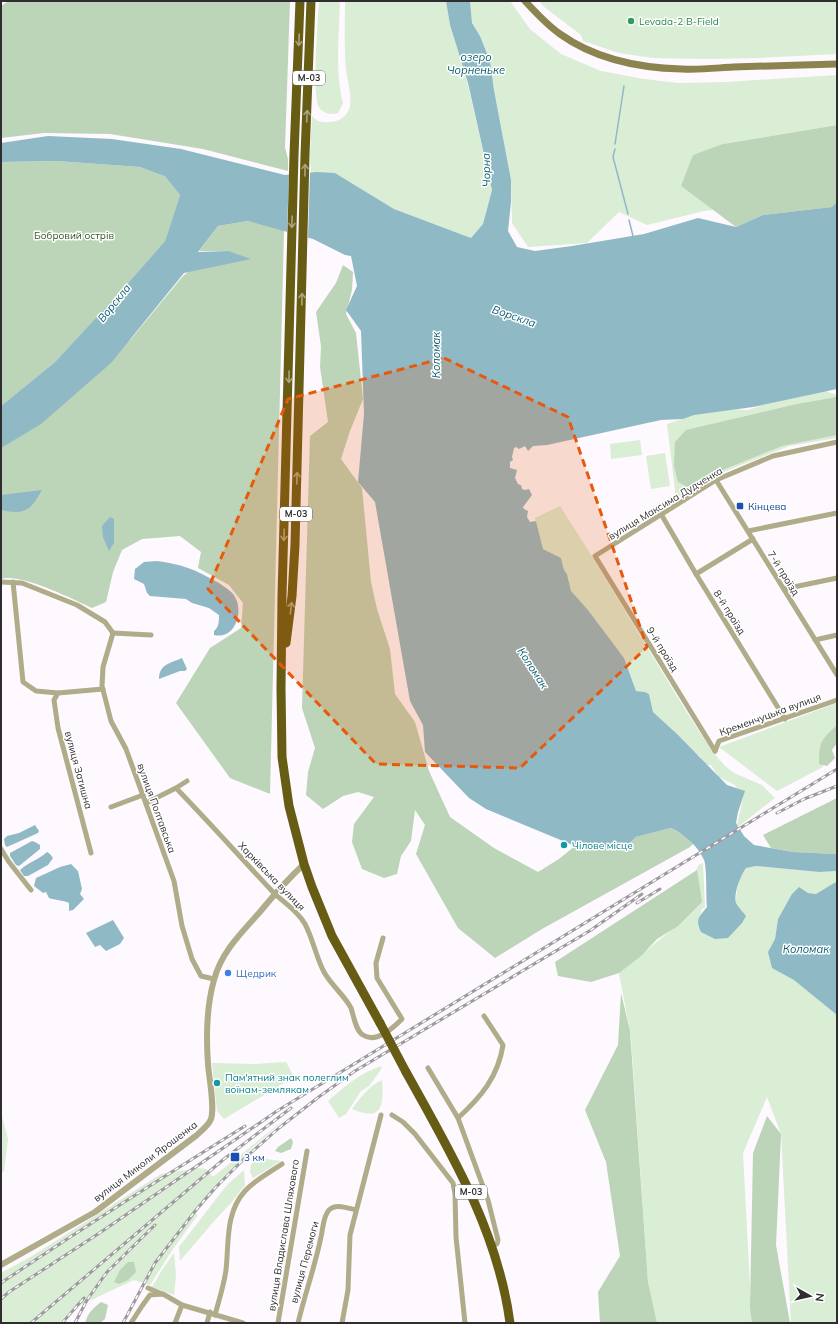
<svg xmlns="http://www.w3.org/2000/svg" width="838" height="1324" font-family="Mulish,sans-serif">
	<rect width="100%" height="100%" fill="#fdf9fe"/>
	<!-- green -->
	<g fill="#daedd5">
		<path d="M319 1H340C339 32 335 72 343 103L338 113C332 115 323 114 319 107 312 95 318 19 319 1Z"/>
		<path d="M345 1H446L450 25 467 81 492 190 483 224 471 238 394 209 335 173 311 174 310 155 312 116C316 122 324 123 331 122 340 121 348 116 350 106 352 97 347 78 346 69 344 46 345 24 345 1Z"/>
		<path d="M470 1H510L530 29 561 54 601 71 644 79 678 83 726 82 837 75V125L723 144 681 186 714 210 704 211 647 225 619 212 587 243 528 247 512 223 511 180 494 90 490 61 480 36 472 23Z"/>
		<path d="M539 1H837V54L759 58 706 59 652 58 619 53 583 41 581 35 543 6Z"/>
		<path d="M822 390 837 395V438L789 446 726 471 676 498 667 424 694 415 720 409 748 410 780 399Z"/>
		<path d="M640 440 642 455 611 459 610 444Z"/>
		<path d="M665 453 670 486 651 489 646 456Z"/>
		<path d="M560 506 583 542 686 711 712 751 725 766 734 773 762 785 775 798 739 826 737 825 743 798 735 785 719 777 711 765H705L700 756 685 746 668 726 653 712 649 694 645 692 636 691 624 658 588 610 571 591 567 574 564 570 561 558 543 549 535 518Z"/>
		<path d="M837 703V730L825 746 823 767 777 791 719 747Z"/>
		<path d="M703 863 705 907 702 909 698 923 736 903C736 891 739 878 746 868L756 866 819 872 837 871V882L834 883 816 894 808 893 784 910 778 919 775 939 768 952 837 1015V1323H791L781 1134 767 1097 743 1153 752 1323H657L648 1282 631 1037 619 973 681 922 698 865Z"/>
		<path d="M286 1062 294 1077 224 1119 217 1111 212 1063 255 1064Z"/>
		<path d="M382 1066 380 1071 369 1086 361 1091 346 1114 339 1118 328 1101C344 1087 361 1072 382 1066Z"/>
		<path d="M382 1080C384 1106 382 1122 352 1109 360 1098 369 1086 382 1080Z"/>
		<path d="M1 1112 8 1139 4 1171 1 1173Z"/>
		<path d="M289 1116 251 1149 196 1213 197 1216 173 1249 150 1285 134 1280 72 1309 59 1323H1V1273L32 1256 161 1174 198 1168 206 1169 213 1177Z"/>
		<path d="M259 1158 281 1161 253 1178 250 1172 251 1164Z"/>
		<path d="M244 1170 245 1185 231 1203 215 1220 180 1261 179 1247 227 1185Z"/>
		<path d="M174 1253 176 1275 174 1295 152 1287 162 1270Z"/>
	</g>
	<!-- forest -->
	<g fill="#bcd4b7">
		<path d="M9 1H290L285 148 288 159V171L203 149 110 134 44 133 1 138V6Z"/>
		<path d="M837 125V202L833 207 763 215 736 227 681 186 693 155 723 144Z"/>
		<path d="M56 161 140 167 165 175 180 195 165 241 128 283 55 362 1 406V162Z"/>
		<path d="M248 221 284 230 270 794 230 778 176 703 210 648 241 628 243 603 229 585 198 568 201 552 180 536 142 539 122 550 113 572 106 602 92 608C72 599 21 573 1 579V444L131 339 183 276 193 268 228 251H199L218 226Z"/>
		<path d="M343 265 353 272 352 290 346 314 356 333 363 399 350 431 341 459 362 488 371 582 377 609 390 649 395 694 415 722 429 771 450 817 494 848 538 872 559 859 575 846 629 844 636 837 671 828 686 837 693 844 690 847 542 929 495 958 458 928 416 854 425 825 415 810 411 841 401 856 397 874 384 878 362 869 352 842 354 824 374 797 358 792 343 796 323 809 306 795 308 772 315 748 302 708 310 436 328 422 320 367 321 346 316 312 336 283Z"/>
		<path d="M837 397V435L782 446 725 469 687 487 678 482 674 466 675 442 686 430 797 404Z"/>
		<path d="M837 725V743L832 750 835 758 827 766 819 764C819 742 821 740 837 725Z"/>
		<path d="M837 798V854L793 852 771 848 763 835Z"/>
		<path d="M697 870 702 902 678 926 657 939 641 956 619 973 591 982 558 976 555 962Z"/>
		<path d="M621 993 630 1031 648 1282 657 1323H600L598 1292 620 1256 606 1162 585 1110 618 1045Z"/>
		<path d="M767 1116 781 1134 776 1245 790 1323H752L750 1308 753 1153Z"/>
		<path d="M291 1138 293 1142 291 1149 281 1153 275 1151 278 1147Z"/>
		<path d="M128 1262H134L136 1272 128 1280 119 1284 114 1282 120 1270Z"/>
		<path d="M101 1302 108 1305 105 1319 100 1323H85C88 1313 93 1308 101 1302Z"/>
	</g>
	<!-- water -->
	<g fill="#90b9c6">
		<path d="M446 1H470L472 23 480 36 490 61 494 90 511 180V202L508 231 517 247 535 251 572 246 644 234 698 218 736 227 763 215 832 207 837 202V389L753 407 694 415 683 419 661 420 547 445 533 446 528 451 525 446 519 449 516 447 514 448 512 457 513 460 510 462V468L517 470 515 478 518 484 521 485 522 489 525 490 529 489 532 495 523 507 524 509 528 511 527 517 530 522 536 521 543 549 561 558 564 570 567 574 571 591 588 610 624 658 636 691 645 692 649 694 653 712 677 734 727 785 745 791 738 812 736 823 744 836 754 845 793 852 837 854V871L819 872 756 866 746 868C741 875 733 894 736 903 738 907 743 912 746 916L742 923 728 938 715 939 701 932C695 919 699 917 707 907 706 898 707 867 704 860 698 846 685 835 671 828L636 837 629 844 575 846 486 809 469 798 425 752 423 725 410 701 375 502 358 482 364 414 361 331 346 310 357 286 351 256 345 255 313 239 248 221 218 226 198 252 228 251 251 259 184 273 111 363 41 424 1 448V406L55 362 128 283 165 241 180 195 165 176 140 167 56 161 1 162V143L48 136 112 139 181 149 285 175 317 172 335 173 394 209 471 238 483 224 492 190 468 83 450 25Z"/>
		<path d="M42 490C30 511 25 515 1 510V495Z"/>
		<path d="M110 517 114 519V543L109 551 103 537 102 526Z"/>
		<path d="M156 561C182 564 196 570 219 583 224 587 232 591 235 597 244 612 235 640 214 635V631C219 627 219 621 219 615L209 608 192 603 186 599 150 596 147 593 144 584 134 579 135 569 144 562Z"/>
		<path d="M182 658 187 669 185 671H180L159 679C159 664 171 663 182 658Z"/>
		<path d="M35 825 39 831 38 833 7 847 5 845 4 839 7 836 19 833Z"/>
		<path d="M32 841 35 842 40 845V849L19 866 16 865 10 856V853Z"/>
		<path d="M47 852 50 854 53 858 48 865 28 876H24L20 870C30 861 37 861 47 852Z"/>
		<path d="M71 864 78 871 82 889 80 894 84 899 73 910 69 911V903C63 900 55 900 49 898L46 892 43 893 34 886 36 878 60 867Z"/>
		<path d="M837 882V1015L794 980 772 968 768 952 775 939 778 919 792 894 799 887 808 893 816 894 834 883Z"/>
		<path d="M113 920 124 938 120 944 106 951 100 945 95 947 86 933Z"/>
	</g>
	<!-- pier -->
	<path fill="#fdf9fe" d="M310 171 308 239 287 233 289 173Z"/>
	<g fill="none" stroke-linecap="round" stroke-linejoin="round">
		<!-- stream -->
		<g stroke="#90b9c6" stroke-width="1.5">
			<path d="M615 144 624 86"/>
			<path d="M615 149 613 157 628 214"/>
			<path d="M629 220 633 236"/>
		</g>
		<!-- minor -->
		<g stroke="#b0ab88" stroke-width="5">
			<path d="M716 480 837 675"/>
			<path d="M661 514 696 574 785 719"/>
			<path d="M748 531 837 513"/>
			<path d="M696 574 753 539"/>
			<path d="M1 582 22 583 77 605 105 622 113 633"/>
			<path d="M13 582 23 682 36 691 58 693 103 689"/>
			<path d="M784 589 837 578"/>
			<path d="M113 633 103 667 102 686 111 721 126 749 174 881 182 926 192 959 201 976 214 979"/>
			<path d="M113 633 151 635"/>
			<path d="M815 640 837 635"/>
			<path d="M58 693 54 700 58 728 91 853"/>
			<path d="M715 751 595 556 716 480 773 456 837 442"/>
			<path d="M715 751 719 741 837 700"/>
			<path d="M176 788 187 781"/>
			<path d="M146 803 176 788C209 822 241 858 273 892 284 903 297 910 305 924 313 939 316 957 324 972 331 985 345 996 351 1008 354 1016 355 1030 363 1035 376 1044 393 1028 402 1019L377 978 376 963 383 938"/>
			<path d="M111 807 143 795"/>
			<path d="M1 849 9 862 31 890"/>
			<path d="M428 1068 458 1118 488 1200 498 1240 497 1244 491 1246"/>
			<path d="M392 1115 403 1122 415 1134 453 1183 455 1194 456 1237 465 1323"/>
			<path d="M458 1118C481 1097 498 1077 503 1045L484 1016"/>
			<path d="M148 1288 162 1294"/>
			<path d="M215 1315C219 1300 224 1285 226 1270 229 1243 225 1213 245 1191 255 1180 269 1173 282 1164"/>
			<path d="M131 1323 142 1306 150 1295 163 1294 182 1305 243 1323"/>
			<path d="M175 1323 182 1305"/>
			<path d="M207 1323 210 1312"/>
			<path d="M278 1323 307 1151"/>
			<path d="M298 1323C305 1294 315 1266 321 1237 323 1229 323 1216 329 1210 336 1203 347 1208 356 1210"/>
			<path d="M342 1323 348 1290 350 1235 381 1115"/>
		</g>
		<!-- tertiary -->
		<path stroke="#b0ab88" stroke-width="6" d="M1 1265 95 1212 197 1135C202 1130 209 1125 211 1119 215 1107 209 1078 208 1064 206 1036 206 1008 214 980 221 953 240 934 259 913 273 896 288 879 304 864"/>
		<!-- secondary -->
		<path stroke="#8c844f" stroke-width="7" d="M525 1C536 13 547 25 560 34 595 59 640 68 682 69 699 70 716 68 733 67 768 66 802 65 837 64"/>
		<!-- trunk -->
		<g stroke="#665c13" stroke-width="9">
			<path d="M300 1 294 155 282 596 281 688 282 757 289 806 304 864 312 887 332 936 380 1023"/>
			<path d="M286 643 292 596 295 545 305 155 311 1"/>
			<path d="M406 1072C450 1151 498 1231 510 1323"/>
		</g>
		<!-- rail casing -->
		<g stroke="#9d9a9e" stroke-width="3">
			<g id="rail">
				<path d="M777 813 804 799 837 786"/>
				<path d="M637 903 660 889"/>
				<path d="M1 1283C81 1229 163 1177 245 1126"/>
				<path d="M1 1299 9 1292 101 1232 277 1111 837 769"/>
				<path d="M31 1323 224 1159 291 1108"/>
				<path d="M62 1323 84 1298"/>
				<path d="M75 1323 87 1300 107 1272 155 1225"/>
				<path d="M123 1323 155 1263 196 1210 215 1188 245 1158 279 1128 320 1096 355 1071 591 930 642 894"/>
			</g>
		</g>
		<!-- rail -->
		<use href="#rail" stroke="#fff" stroke-width="1.5" stroke-dasharray="4.5" stroke-linecap="butt"/>
		<!-- trunk-bridge -->
		<path stroke="#665c13" stroke-width="9" d="M380 1023 406 1072"/>
	</g>
	<!-- one-way arrows -->
	<defs><path id="oneway-shaft" d="M-6 0H5M1.5-3L5.5 0L1.5 3" fill="none" stroke-width="1.6" stroke-linecap="round" stroke-linejoin="round"/></defs>
	<g stroke="#aba57d">
		<use href="#oneway-shaft" transform="translate(299 40) rotate(92)"/>
		<use href="#oneway-shaft" transform="translate(307 116) rotate(-87)"/>
		<use href="#oneway-shaft" transform="translate(305 170) rotate(-89)"/>
		<use href="#oneway-shaft" transform="translate(292 222) rotate(92)"/>
		<use href="#oneway-shaft" transform="translate(302 299) rotate(-89)"/>
		<use href="#oneway-shaft" transform="translate(289 377) rotate(91)"/>
		<use href="#oneway-shaft" transform="translate(297 478) rotate(-88)"/>
		<use href="#oneway-shaft" transform="translate(284 535) rotate(92)"/>
		<use href="#oneway-shaft" transform="translate(291 608) rotate(-83)"/>
	</g>
	<!-- marked area -->
	<path fill="#e8590c" fill-opacity="0.2" stroke="#e8590c" stroke-width="3" stroke-dasharray="8 5" stroke-linejoin="round" d="M444 358 568 417 647 647 520 768 376 764 208 589 288 399Z"/>
	<!-- markers -->
	<circle fill="#2e9e5b" stroke="#fff" stroke-width="1.5" cx="631" cy="21" r="4"/>
	<g fill="#1a4fb4" stroke="#fff" stroke-width="1.5">
		<rect x="736" y="502" width="8" height="8" rx="2"/>
		<rect x="230" y="1152" width="10" height="10" rx="2"/>
	</g>
	<g fill="#0f9aa8" stroke="#fff" stroke-width="1.5">
		<circle cx="564" cy="845" r="4"/>
		<circle cx="217" cy="1083" r="4"/>
	</g>
	<circle fill="#3f7fe0" stroke="#fff" stroke-width="1.5" cx="228" cy="973" r="4"/>
	<g text-anchor="middle" stroke-width="3" stroke-linejoin="round" paint-order="stroke">
		<!-- shield labels -->
		<g fill="#fff" stroke="#6d6c6d" stroke-width="1">
			<rect x="293" y="71" width="32" height="14" rx="3"/>
			<rect x="280" y="507" width="32" height="14" rx="3"/>
			<rect x="455" y="1185" width="32" height="14" rx="3"/>
		</g>
		<g font-size="9" font-weight="bold" fill="#2f2d2f">
			<text x="309" y="81">М-03</text>
			<text x="296" y="517">М-03</text>
			<text x="471" y="1195">М-03</text>
		</g>
		<!-- leisure labels -->
		<g font-size="10" fill="#27864d" stroke="#fff" text-anchor="start">
			<text x="639" y="25">Levada-2 B-Field</text>
		</g>
		<!-- park labels -->
		<g font-size="10" fill="#33552b" stroke="#fff">
			<text x="74" y="239">Бобровий острів</text>
		</g>
		<!-- street labels -->
		<g font-size="10" fill="#2f2d2f" stroke="#fff">
			<text transform="translate(665 503) rotate(-31)" y="4">вулиця Максима Дудченка</text>
			<text transform="translate(784 573) rotate(58)" y="4">7-й проїзд</text>
			<text transform="translate(730 612) rotate(58)" y="4">8-й проїзд</text>
			<text transform="translate(663 649) rotate(58)" y="4">9-й проїзд</text>
			<text transform="translate(770 714) rotate(-20)" y="4">Кременчуцька вулиця</text>
			<text transform="translate(79 770) rotate(75)" y="4">вулиця Затишна</text>
			<text transform="translate(157 808) rotate(70)" y="4">вулиця Полтавська</text>
			<text transform="translate(272 876) rotate(46)" y="4">Харківська вулиця</text>
			<text transform="translate(145 1161) rotate(-37)" y="4">вулиця Миколи Ярошенка</text>
			<text transform="translate(283 1235) rotate(-81)" y="4">вулиця Владислава Шляхового</text>
			<text transform="translate(304 1262) rotate(-75)" y="4">вулиця Перемоги</text>
		</g>
		<!-- transit labels -->
		<g font-size="10" fill="#164399" stroke="#fff" text-anchor="start">
			<text x="748" y="510">Кінцева</text>
			<text x="244" y="1161">3 км</text>
		</g>
		<!-- culture labels -->
		<g font-size="10" fill="#0d838f" stroke="#fff" text-anchor="start">
			<text x="572" y="849">Чілове місце</text>
			<text x="225" y="1081">Пам'ятний знак полеглим<tspan x="225" dy="12">воїнам-землякам</tspan></text>
		</g>
		<!-- shop labels -->
		<g font-size="10" fill="#366cbe" stroke="#fff" text-anchor="start">
			<text x="236" y="977">Щедрик</text>
		</g>
		<!-- water labels -->
		<g font-size="11" font-style="italic" fill="#095d71" stroke="#fff">
			<text x="476" y="61">озеро<tspan x="476" dy="13">Чорненьке</tspan></text>
			<text transform="translate(486 170) rotate(-91)" y="4">Чорна</text>
			<text transform="translate(114 303) rotate(-51)" y="4">Ворскла</text>
			<text transform="translate(514 316) rotate(19)" y="4">Ворскла</text>
			<text transform="translate(436 355) rotate(-90)" y="4">Коломак</text>
			<text transform="translate(533 668) rotate(57)" y="4">Коломак</text>
			<text x="806" y="953">Коломак</text>
		</g>
	</g>
	<!-- border -->
	<rect width="838" height="1324" fill="none" stroke="#2f2d2f" stroke-width="4"/>
	<!-- north arrow -->
	<g transform="translate(810 1296) rotate(98)" stroke="#ffffff" stroke-width="3" paint-order="stroke">
	<path d="M0-3L7 15L0 10L-7 15Z" fill="#2f2d2f"/>
	<text y="-6" font-size="11" font-weight="bold" text-anchor="middle" fill="#2f2d2f">N</text>
	</g>
</svg>
